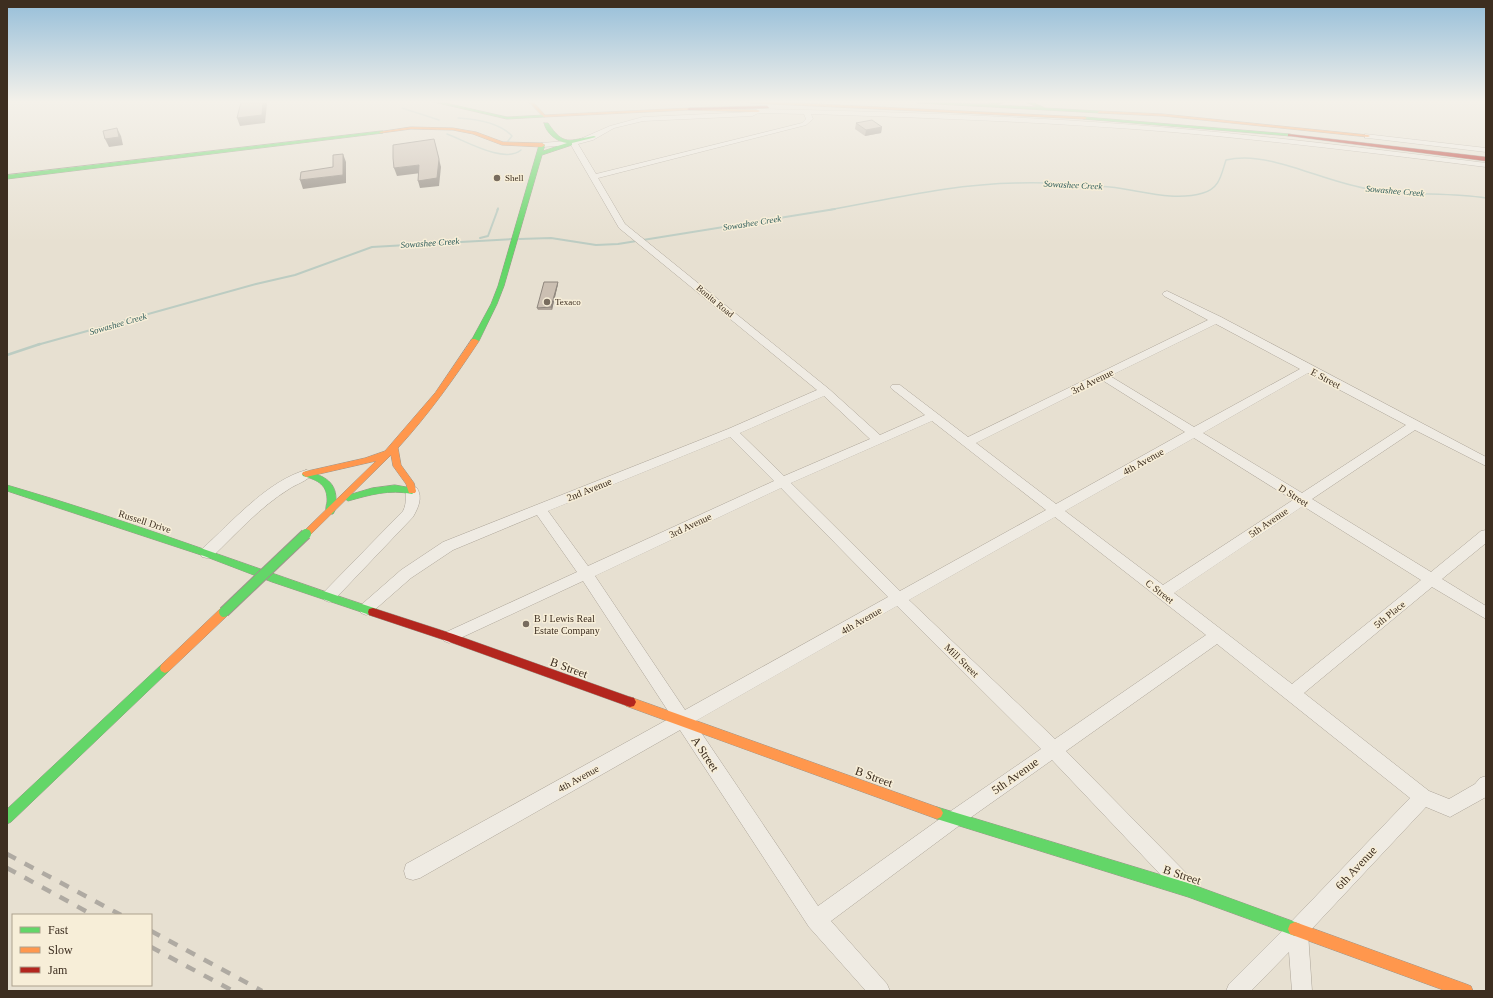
<svg xmlns="http://www.w3.org/2000/svg" width="1493" height="998" font-family="'Times New Roman',serif">
	<rect width="100%" height="100%" fill="#e7e0d1"/>
	<g fill="none" stroke-linecap="round" stroke-linejoin="round">
		<!-- stream-far2 -->
		<g stroke="#bcccc2" stroke-width="1.5">
			<path d="M402 108 439 120"/>
			<path d="M458 118C476 119 499 122 512 136L508 141"/>
			<path d="M447 134C466 141 504 164 521 150"/>
			<path d="M497 210 498 208"/>
			<path d="M829 210C891 199 953 184 1016 183 1047 182 1079 184 1110 187 1140 190 1173 202 1203 193 1220 188 1221 175 1226 160 1242 156 1258 158 1274 162 1308 170 1339 185 1374 190 1411 196 1449 192 1486 198"/>
		</g>
		<!-- stream-far1 -->
		<g stroke="#bcccc2" stroke-width="2">
			<path d="M480 238 488 236 498 209"/>
			<path d="M519 239 551 238 596 245 618 244 835 209"/>
			<path d="M37 345 256 284 295 275 372 247 513 239"/>
		</g>
		<!-- stream -->
		<path stroke="#bcccc2" stroke-width="2.5" d="M7 355 40 344"/>
		<!-- street casing -->
		<g stroke="#ada599" stroke-width="1">
			<g id="street">
				<path d="M758 109C896 112 1034 116 1172 128 1277 137 1382 150 1486 163V167C1381 154 1277 141 1172 132 1052 122 932 118 811 114L813 119 806 125 598 178 625 224 829 389 880 435 925 415 892 389 890 387 892 385H900L968 437 1208 320 1164 296 1162 294 1164 292 1167 291 1221 317 1486 457V466L1415 430 1312 499 1431 572 1481 531 1486 530V543L1442 579 1486 606V619L1432 587 1304 693 1429 791 1449 799 1475 784 1480 778 1486 776V797L1450 817 1426 807 1308 933 1312 991H1292L1289 952 1251 991H1226L1229 984 1291 922 1410 798 1217 644 1066 751 1191 878 1194 885 1191 892 1184 895 1177 892 1052 760 960 825 831 921 887 984 890 991H866L809 927 680 730 420 878 413 880 406 878 404 871 406 864 672 717 583 581 454 641 449 643 444 641 441 637 444 633 577 572 537 515 453 550 411 578 371 613 366 615 361 613 359 609 361 605 401 570 443 542 728 429 817 390 619 228 571 145 542 147 538 145 542 143 578 140 610 126 643 117 751 112ZM759 113 804 114 806 119 802 123 596 174 578 144 593 140 614 128 643 121 752 116ZM1216 324 1300 369 1194 427 1110 376ZM1308 373 1406 425 1302 493 1203 433ZM1102 380 1185 432 1056 504 976 443ZM824 396 870 439 784 476 740 433ZM932 421 1046 510 900 591 791 483ZM730 437 774 481 588 566 548 511ZM1194 438 1293 500 1163 585 1065 511ZM781 488 888 597 685 710 595 576ZM1303 506 1421 580 1292 684 1174 593ZM1055 517 1206 635 1055 739 909 600ZM897 606 1041 749 948 813 818 906 694 722Z"/>
				<path d="M1365 134 1486 148V152L1368 138H1365Z"/>
				<path d="M306 470 310 471 312 474C308 481 296 484 289 489 260 507 237 533 212 557L207 558 202 557 200 553 202 549C232 522 267 481 306 470Z"/>
				<path d="M412 486 417 488C423 498 418 508 413 517L334 600 329 602 324 600 322 596 324 592 403 511C408 502 404 493 407 488Z"/>
			</g>
		</g>
		<!-- fast casing -->
		<g stroke="#9c958a" stroke-width="1">
			<g id="fast">
				<path d="M434 102H441L507 117 544 115 546 116 544 117 507 119Z"/>
				<path d="M916 102 983 104 1006 102 995 105 1037 107 1026 102H1032L1045 108 1100 111 1102 112 1100 113 918 103Z"/>
				<path d="M1085 117 1290 134 1292 135 1290 136 1083 119V118Z"/>
				<path d="M544 123H548C564 147 569 140 594 136L596 137 572 143V145L542 155 504 286 497 304 479 341 475 343H472L471 341 491 304 498 286 539 145 542 143 545 145 543 151 567 143C557 142 546 133 544 123Z"/>
				<path d="M381 131H383V133L7 179V175Z"/>
				<path d="M306 471C321 475 336 480 336 499 336 504 336 510 333 514H327C325 510 326 506 327 502 328 485 318 480 303 476L302 474Z"/>
				<path d="M7 485C132 521 253 568 377 609L378 612 377 615 373 616 272 582 204 556 7 491Z"/>
				<path d="M395 485 412 488 416 491 412 494C389 489 370 495 348 501L344 498 345 496 372 488Z"/>
				<path d="M165 663 169 665 170 668 169 671 11 822 7 824V809L161 665Z"/>
				<path d="M937 807 1188 883 1295 922 1300 924 1302 929 1300 934 1295 936 1188 897 937 819 933 817 931 813 933 809Z"/>
			</g>
		</g>
		<!-- slow casing -->
		<g stroke="#9c958a" stroke-width="1">
			<g id="slow">
				<path d="M529 102H533L545 115 689 108 758 110 760 111 758 112 689 110 544 117Z"/>
				<path d="M749 102H776L1085 117 1087 118 1085 119 751 103Z"/>
				<path d="M1100 111 1163 114 1368 135 1370 136 1368 137 1163 116 1098 113V112Z"/>
				<path d="M411 127 453 128 476 132 503 142 542 143 545 145 542 147 502 145 473 134 453 130 411 129 381 133 379 132Z"/>
				<path d="M472 339H475L479 341C454 379 428 415 398 448L401 465 414 483 416 491 415 493H409L406 484 393 466 391 455 309 536H303L301 534 303 532 376 461 306 477 302 474 303 472 365 458 385 451 435 393Z"/>
				<path d="M224 608 228 609 229 612 228 615 169 671 165 673 161 671 160 668 161 665 220 609Z"/>
				<path d="M630 697 937 807 941 809 943 813 941 817 937 819 626 706 624 702 626 698Z"/>
				<path d="M1295 922 1466 984 1471 986 1473 991H1446L1295 936 1290 934 1288 929 1290 924Z"/>
			</g>
		</g>
		<!-- jam casing -->
		<g stroke="#9c958a" stroke-width="1">
			<g id="jam">
				<path d="M767 106 769 108 689 110 687 109 689 108Z"/>
				<path d="M1288 134 1486 157V161L1290 136H1288Z"/>
				<path d="M373 608 453 634 630 697 634 698 636 702 634 706 630 707 447 641 369 615 368 612 369 609Z"/>
			</g>
		</g>
		<!-- street -->
		<use href="#street" fill="#efebe3" fill-rule="evenodd"/>
		<!-- fast -->
		<use href="#fast" fill="#63d668" fill-rule="evenodd"/>
		<!-- slow -->
		<use href="#slow" fill="#ff974d" fill-rule="evenodd"/>
		<!-- jam -->
		<use href="#jam" fill="#b3261e" fill-rule="evenodd"/>
		<!-- rail -->
		<g stroke="#afaaa2" stroke-width="4.5" stroke-dasharray="10 10" stroke-linecap="butt">
			<path d="M7 854 121 915"/>
			<path d="M7 868 93 915"/>
			<path d="M151 931 262 991"/>
			<path d="M151 947 233 991"/>
		</g>
		<!-- fast-bridge casing -->
		<g stroke="#9c958a" stroke-width="12" stroke-linecap="butt">
			<path id="fast-bridge" d="M224 612 306 534"/>
		</g>
		<!-- fast-bridge -->
		<use href="#fast-bridge" stroke="#63d668" stroke-width="10"/>
	</g>
	<!-- wall -->
	<g fill="#afa499">
		<path d="M856 123 882 127 881 133 865 136 855 129Z"/>
		<path d="M558 284 552 310H538L537 308Z"/>
	</g>
	<!-- shaded-wall -->
	<g fill="#8e867d">
		<path d="M263 102H266L267 104 265 123 240 126 237 118Z"/>
		<path d="M882 127 881 133 865 136 866 130Z"/>
		<path d="M117 128 121 136 123 145 109 147 105 139Z"/>
		<path d="M434 139 441 167 439 186 420 188 418 181Z"/>
		<path d="M343 154 346 162V183L303 189 300 180 343 175Z"/>
		<path d="M419 165 421 173 397 176 394 168Z"/>
		<path d="M558 282V284L552 310 551 307Z"/>
	</g>
	<!-- building -->
	<g fill="#cbbfb2" stroke="#8e867d">
		<path d="M241 102H263L262 115 237 118Z"/>
		<path d="M872 120 882 127 866 130 856 123Z"/>
		<path d="M117 128 119 137 105 139 103 131Z"/>
		<path d="M434 139 439 159 437 178 418 181 419 165 394 168 393 158V145Z"/>
		<path d="M343 154V175L300 180 301 172 333 167V155Z"/>
		<path d="M544 282H558L551 307 537 308Z"/>
	</g>
	<!-- sky -->
	<linearGradient id="sky" x2="0" y2="1"><stop stop-color="#96bed9"/><stop offset="0.42" stop-color="#f4f1ea"/><stop offset="1" stop-color="#f4f1ea" stop-opacity="0"/></linearGradient>
	<rect width="1493" height="242" fill="url(#sky)"/>
	<!-- markers -->
	<g fill="#786c5e" stroke="#f7eed8" stroke-width="1.5">
		<circle cx="497" cy="178" r="4"/>
		<circle cx="547" cy="302" r="4"/>
		<circle cx="526" cy="624" r="4"/>
	</g>
	<g text-anchor="middle" stroke-width="3" stroke-linejoin="round" paint-order="stroke">
		<!-- far-poi labels -->
		<g font-size="9" fill="#3d2e20" stroke="#f7eed8" text-anchor="start">
			<text x="505" y="181">Shell</text>
			<text x="555" y="305">Texaco</text>
		</g>
		<!-- far-water labels -->
		<g font-size="9" font-style="italic" fill="#2f5d5a" stroke="#f7eed8">
			<text transform="translate(1073 185) rotate(3)" y="3">Sowashee Creek</text>
			<text transform="translate(1395 191) rotate(5)" y="3">Sowashee Creek</text>
			<text transform="translate(752 223) rotate(-9)" y="3">Sowashee Creek</text>
			<text transform="translate(430 243) rotate(-4)" y="3">Sowashee Creek</text>
			<text transform="translate(118 324) rotate(-16)" y="3">Sowashee Creek</text>
		</g>
		<!-- far-street labels -->
		<g font-size="9" fill="#3d2e20" stroke="#f7eed8">
			<text transform="translate(715 301) rotate(40)" y="3">Bonita Road</text>
		</g>
		<!-- street labels -->
		<g font-size="10" fill="#3d2e20" stroke="#f7eed8">
			<text transform="translate(1326 378) rotate(28)" y="4">E Street</text>
			<text transform="translate(1092 381) rotate(-26)" y="4">3rd Avenue</text>
			<text transform="translate(1143 461) rotate(-29)" y="4">4th Avenue</text>
			<text transform="translate(589 489) rotate(-22)" y="4">2nd Avenue</text>
			<text transform="translate(1294 495) rotate(32)" y="4">D Street</text>
			<text transform="translate(145 521) rotate(18)" y="4">Russell Drive</text>
			<text transform="translate(1268 522) rotate(-34)" y="4">5th Avenue</text>
			<text transform="translate(690 525) rotate(-25)" y="4">3rd Avenue</text>
			<text transform="translate(1160 591) rotate(38)" y="4">C Street</text>
			<text transform="translate(1389 614) rotate(-39)" y="4">5th Place</text>
			<text transform="translate(861 620) rotate(-30)" y="4">4th Avenue</text>
			<text transform="translate(962 660) rotate(44)" y="4">Mill Street</text>
			<text transform="translate(578 778) rotate(-29)" y="4">4th Avenue</text>
		</g>
		<!-- poi labels -->
		<g font-size="10" fill="#3d2e20" stroke="#f7eed8" text-anchor="start">
			<text x="534" y="622">B J Lewis Real<tspan x="534" dy="12">Estate Company</tspan></text>
		</g>
		<!-- near-street labels -->
		<g font-size="12" fill="#3d2e20" stroke="#f7eed8">
			<text transform="translate(569 668) rotate(20)" y="4">B Street</text>
			<text transform="translate(705 754) rotate(56)" y="4">A Street</text>
			<text transform="translate(1015 776) rotate(-35)" y="4">5th Avenue</text>
			<text transform="translate(874 777) rotate(20)" y="4">B Street</text>
			<text transform="translate(1356 868) rotate(-47)" y="4">6th Avenue</text>
			<text transform="translate(1182 875) rotate(18)" y="4">B Street</text>
		</g>
	</g>
	<!-- border -->
	<rect width="1493" height="998" fill="none" stroke="#3d2e20" stroke-width="16"/>
	<!-- legend -->
	<rect x="12" y="914" width="140" height="72" fill="#f7eed8" stroke="#ada18e"/>
	<rect x="20" y="927" width="20" height="6" fill="#63d668" stroke="#ada18e"/>
	<text x="48" y="934" font-size="12" fill="#3d2e20">Fast</text>
	<rect x="20" y="947" width="20" height="6" fill="#ff974d" stroke="#ada18e"/>
	<text x="48" y="954" font-size="12" fill="#3d2e20">Slow</text>
	<rect x="20" y="967" width="20" height="6" fill="#b3261e" stroke="#ada18e"/>
	<text x="48" y="974" font-size="12" fill="#3d2e20">Jam</text>
</svg>
